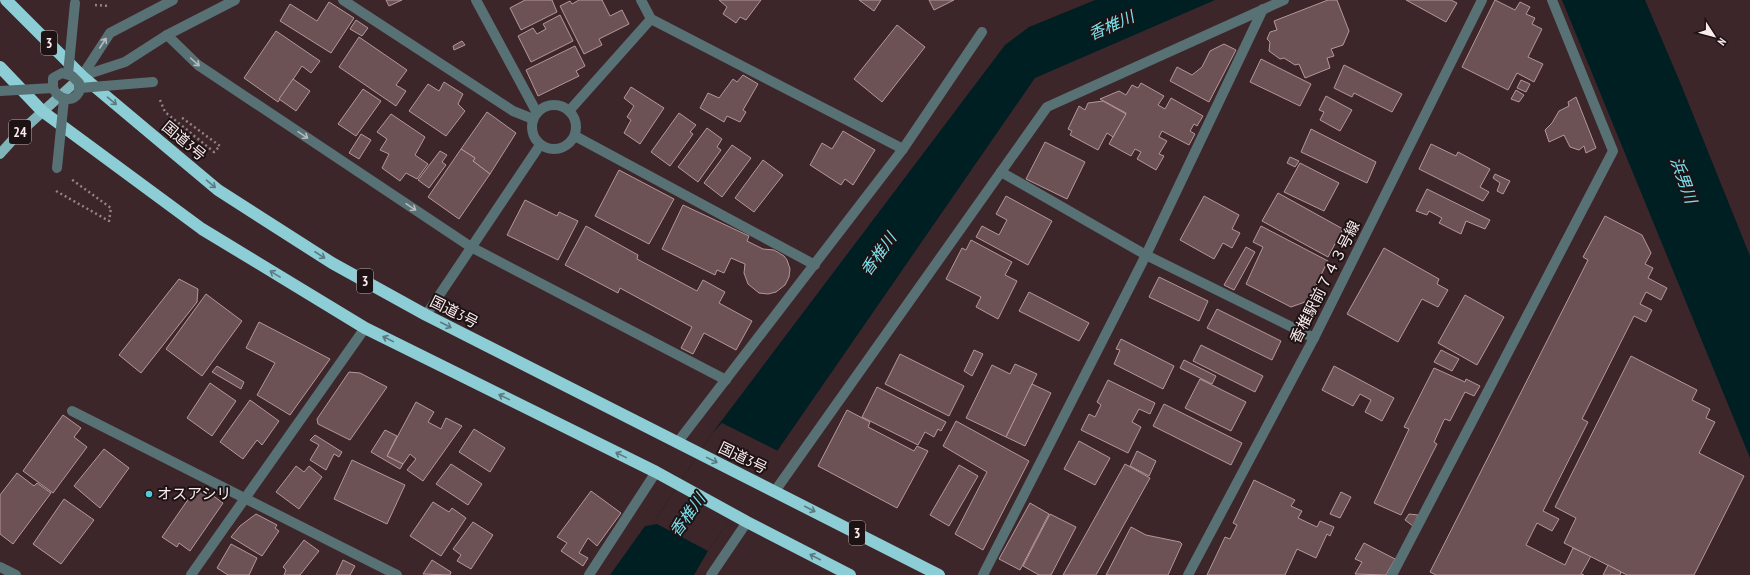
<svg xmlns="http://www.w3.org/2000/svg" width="1750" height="575" font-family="'PT Sans Narrow','Noto Sans JP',sans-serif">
	<rect width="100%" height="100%" fill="#3d2629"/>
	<!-- water -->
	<g fill="#001f23">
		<path d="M1095 0H1215L1035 78 708 551 694 575H610L645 526 652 525 713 432 1005 45 1029 27Z"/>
		<path d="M1562 0H1645L1680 82 1750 256V458Z"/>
	</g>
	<!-- pier -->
	<path fill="#3d2629" d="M722 423 778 451 708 551 657 524 652 525 713 432Z"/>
	<!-- building -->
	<g fill="#6c5155" stroke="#b5979b">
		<path d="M386 0H402L389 6Z"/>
		<path d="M525 0H552L557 12 521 30 510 8Z"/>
		<path d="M579 0H602L610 16 622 10 629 24 599 39 602 45 584 54 560 6 570 1 572 4Z"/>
		<path d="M719 0H761L746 20 740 17 736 23 723 14 727 7Z"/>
		<path d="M859 0H881L874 11Z"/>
		<path d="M929 0H954L934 10Z"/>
		<path d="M1328 0H1337L1349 31 1343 45 1331 49 1334 56 1327 58 1330 68 1305 78 1299 64 1295 65 1284 58 1280 59 1269 51 1270 42 1267 39 1270 32 1277 30 1274 21Z"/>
		<path d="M1406 0H1451L1457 3 1446 22Z"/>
		<path d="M1495 0 1515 10 1520 2 1530 7 1526 14 1535 18 1532 24 1542 29 1528 57 1543 64 1534 82 1517 73 1508 90 1462 67Z"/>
		<path d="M329 2 354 18 331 53 280 21 290 4 317 21Z"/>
		<path d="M560 15 573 41 531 62 518 36 533 28 537 34 546 29 543 24Z"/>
		<path d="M356 20 368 28 362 36 350 29Z"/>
		<path d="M897 25 925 47 882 102 854 79Z"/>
		<path d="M276 31 320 61 311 73 302 66 278 102 244 78Z"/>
		<path d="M359 37 407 70 396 85 406 91 396 106 339 67Z"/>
		<path d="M462 41 465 45 454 50 453 46Z"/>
		<path d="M1224 44 1236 50 1209 102 1170 81 1177 67 1192 75 1202 67 1210 51Z"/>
		<path d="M575 46 585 66 576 71 579 76 538 96 526 70Z"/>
		<path d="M1261 59 1311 84 1300 106 1250 82Z"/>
		<path d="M1344 65 1402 94 1392 112 1354 93 1352 97 1334 88Z"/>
		<path d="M743 75 758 84 743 110 746 112 740 122 727 116 724 122 700 108 708 93 719 98 733 79 737 82Z"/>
		<path d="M293 79 310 91 296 111 279 99Z"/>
		<path d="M1521 80 1530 84 1526 92 1517 88Z"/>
		<path d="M444 82 463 94 458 104 465 111 446 136 409 111 428 84 439 91Z"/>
		<path d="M1141 83 1164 96 1158 105 1165 109 1171 98 1203 116 1197 126 1194 124 1190 131 1195 134 1189 145 1162 131 1159 137 1167 141 1159 154 1164 156 1156 170 1137 159 1141 152 1135 149 1131 156 1109 144 1126 113 1100 99 1119 91 1126 95 1132 85 1138 88Z"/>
		<path d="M631 87 664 108 640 144 624 133 631 120 627 117 634 106 624 98Z"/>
		<path d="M363 89 381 101 356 136 338 124Z"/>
		<path d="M1516 90 1524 95 1519 102 1511 99Z"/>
		<path d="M1326 96 1352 110 1340 131 1320 120 1324 112 1319 110Z"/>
		<path d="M1576 97 1596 148 1586 153 1584 146 1579 150 1570 147 1564 135 1549 142 1545 130 1552 123 1559 111 1569 106 1568 102Z"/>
		<path d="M1103 101 1126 114 1113 137 1107 133 1098 150 1070 135 1072 131 1068 129 1079 106 1085 110 1088 103Z"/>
		<path d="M487 112 516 133 490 174 473 161 475 158 461 149Z"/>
		<path d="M679 113 696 125 690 132 693 134 670 166 651 152Z"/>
		<path d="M391 114 425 137 415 155 428 164 417 179 406 173 400 181 382 168 389 154 380 150 387 139 377 132Z"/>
		<path d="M707 128 722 139 717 147 721 150 698 182 678 167Z"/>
		<path d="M1311 129 1376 162 1367 183 1301 152Z"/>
		<path d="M843 131 875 150 853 185 845 179 841 185 810 165 822 143 832 149Z"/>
		<path d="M361 134 371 140 359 159 349 153Z"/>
		<path d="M1045 142 1085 162 1067 199 1026 179Z"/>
		<path d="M1431 144 1456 156 1458 152 1490 169 1480 187 1489 192 1483 201 1419 169Z"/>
		<path d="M732 145 751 158 722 197 704 183Z"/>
		<path d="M461 149 475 158 473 161 490 174 459 219 428 197Z"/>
		<path d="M440 151 447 155 442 162 446 165 429 188 418 180Z"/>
		<path d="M1290 157 1299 161 1295 167 1287 163Z"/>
		<path d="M763 160 783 175 754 212 735 198Z"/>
		<path d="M1300 163 1339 183 1324 211 1284 192Z"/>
		<path d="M619 170 674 199 649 244 595 216Z"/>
		<path d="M1495 174 1510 181 1503 194 1497 191 1500 183 1493 178Z"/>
		<path d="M1427 189 1490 220 1485 229 1466 221 1461 234 1439 223 1442 218 1429 211 1427 215 1416 211Z"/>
		<path d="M1278 193 1343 229 1328 257 1262 221Z"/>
		<path d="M1006 196 1052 221 1028 265 976 237 982 226 999 235 1007 220 996 214Z"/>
		<path d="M1204 196 1239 215 1232 229 1240 233 1232 248 1223 243 1214 259 1180 240Z"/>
		<path d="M525 200 557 216 559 212 578 221 558 260 507 235Z"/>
		<path d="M683 205 749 236 747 241 763 249 774 250 784 256 787 260 790 269 789 277 785 285 776 292 768 294 759 293 748 284 744 273 745 264 731 258 724 273 717 270 715 275 662 249Z"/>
		<path d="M1605 216 1642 235 1651 253 1645 264 1653 268 1648 278 1667 288 1661 300 1646 292 1640 304 1652 310 1646 322 1634 316 1582 419 1588 422 1543 511 1559 519 1552 531 1537 523 1526 545 1565 565 1573 548 1591 556 1581 574 1584 575H1436L1430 572 1588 260 1583 257Z"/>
		<path d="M586 226 638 255 637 259 697 291 703 280 725 292 719 303 752 321 736 350 704 333 693 354 681 348 692 327 620 288 618 293 565 265Z"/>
		<path d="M1261 226 1328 261 1308 301 1291 307 1246 284 1263 247 1253 242Z"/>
		<path d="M971 240 1012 262 1005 275 1017 281 998 319 976 307 981 297 946 279 962 248 966 250Z"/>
		<path d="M1246 247 1255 252 1234 290 1224 285Z"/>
		<path d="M1384 248 1439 279 1437 284 1448 290 1438 307 1422 299 1398 342 1347 314Z"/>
		<path d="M1159 277 1208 301 1199 321 1149 297Z"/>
		<path d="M179 279 198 289 197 302 141 373 119 355Z"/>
		<path d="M1029 292 1089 323 1079 341 1019 311Z"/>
		<path d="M206 294 242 321 202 376 166 349Z"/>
		<path d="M1465 295 1504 317 1477 365 1438 343Z"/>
		<path d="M1217 309 1281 341 1272 360 1207 328Z"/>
		<path d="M259 322 330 359 290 415 257 395 275 363 246 348Z"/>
		<path d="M1121 339 1174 366 1163 389 1114 364 1120 350 1116 349Z"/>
		<path d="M1201 345 1263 376 1255 392 1193 361Z"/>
		<path d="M974 350 983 354 972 376 964 371Z"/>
		<path d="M1441 350 1459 359 1452 371 1434 362Z"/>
		<path d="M900 354 964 386 949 416 885 384Z"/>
		<path d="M1631 356 1697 390 1692 400 1710 409 1706 418 1715 422 1699 453 1744 476 1694 575H1627L1564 543 1576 518 1555 507Z"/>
		<path d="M1184 360 1216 376 1212 384 1180 368Z"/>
		<path d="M1015 364 1037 374 1006 437 966 418 992 365 1010 374Z"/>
		<path d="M217 366 244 382 241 389 212 372Z"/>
		<path d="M1334 366 1394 398 1382 421 1365 412 1371 400 1360 394 1353 406 1322 390Z"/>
		<path d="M1434 368 1465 382 1466 379 1480 386 1474 396 1465 392 1450 421 1445 419 1444 420 1434 442 1437 444 1401 515 1374 503 1409 429 1404 427Z"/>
		<path d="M349 372 360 373 387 387 350 440 318 424 317 419Z"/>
		<path d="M1200 379 1246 402 1231 431 1185 408Z"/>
		<path d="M1108 380 1155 403 1150 414 1139 409 1132 422 1141 427 1128 453 1081 430 1089 414 1095 417 1101 405 1097 402Z"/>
		<path d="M210 383 236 401 212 436 187 418Z"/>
		<path d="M1032 384 1051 393 1025 446 1006 437Z"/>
		<path d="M877 387 946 422 941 431 938 429 934 437 925 432 918 445 862 417Z"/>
		<path d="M250 400 279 421 262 445 257 440 243 459 220 442Z"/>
		<path d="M416 402 434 412 428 422 441 429 446 418 462 426 423 481 407 470 416 459 410 454 403 464 387 456Z"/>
		<path d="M1164 404 1242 443 1231 465 1153 426Z"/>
		<path d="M847 410 870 422 868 427 914 451 917 446 928 451 897 508 818 466Z"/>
		<path d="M63 415 81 428 74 437 87 447 53 493 23 471Z"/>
		<path d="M956 421 1029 461 983 550 955 534 987 472 943 446Z"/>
		<path d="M474 429 505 448 490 472 459 452Z"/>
		<path d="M385 430 397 436 387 456 403 464 400 469 371 452Z"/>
		<path d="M315 435 342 452 339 457 334 454 326 470 310 460 319 445 310 440Z"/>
		<path d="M1079 441 1110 458 1095 485 1064 469Z"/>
		<path d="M104 449 129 468 100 508 74 486Z"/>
		<path d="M1137 451 1156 461 1149 476 1130 466Z"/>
		<path d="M352 460 405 485 387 524 334 499Z"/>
		<path d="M451 464 482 484 468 505 436 484Z"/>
		<path d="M1125 464 1150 478 1096 575H1063Z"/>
		<path d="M959 465 978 476 949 526 930 515Z"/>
		<path d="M296 466 304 472 309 466 322 477 299 509 276 492Z"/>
		<path d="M17 473 34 486 37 483 51 493 13 544 0 534V495Z"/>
		<path d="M1254 480 1295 500 1291 506 1302 511 1298 518 1317 527 1320 521 1334 527 1330 536 1327 534 1316 558 1297 549 1285 575H1207L1225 537 1230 539 1237 525 1233 523Z"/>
		<path d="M196 488 205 495 208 492 223 503 190 551 179 543 177 547 162 537Z"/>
		<path d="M591 491 621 513 597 546 588 538 579 553 588 558 583 566 561 551 567 543 557 537Z"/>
		<path d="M1341 492 1351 497 1340 518 1330 514Z"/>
		<path d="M64 499 94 520 61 564 33 544Z"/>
		<path d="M433 502 449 512 452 508 466 518 441 556 410 536Z"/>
		<path d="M1030 503 1049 514 1020 570 999 559Z"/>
		<path d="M256 514 277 525 275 528 279 531 262 556 231 537 240 526Z"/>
		<path d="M1050 514 1076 527 1051 575H1039L1023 566Z"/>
		<path d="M1409 514 1418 515 1413 526 1405 520Z"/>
		<path d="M473 522 493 535 471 569 457 561 461 555 453 549Z"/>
		<path d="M1131 527 1146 535 1180 542 1182 544 1168 575H1106Z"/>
		<path d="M304 540 319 551 300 575H284L286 570 283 567Z"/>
		<path d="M1364 543 1395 559 1386 575 1355 574 1362 562 1355 559Z"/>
		<path d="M231 544 257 558 249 575H228L217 568Z"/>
		<path d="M343 560 355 566 350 575H336Z"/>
		<path d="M432 560 451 572 450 575 423 574Z"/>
		<path d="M1608 565 1621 572 1620 575H1603Z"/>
	</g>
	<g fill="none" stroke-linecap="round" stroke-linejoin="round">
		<!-- path -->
		<g stroke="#968285" stroke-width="2.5" stroke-dasharray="2 3" stroke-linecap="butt">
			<path d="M95 5 110 6"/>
			<path d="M160 100 165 112 214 152 220 146 181 117"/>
			<path d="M56 191 109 221 111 208 71 179"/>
		</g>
		<!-- minor -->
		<g stroke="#577174" stroke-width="10">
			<path d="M343 0 513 111 533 119"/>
			<path d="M476 0 537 113"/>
			<path d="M641 0 651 19 903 149"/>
			<path d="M167 35 198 65 471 247 726 380"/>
			<path d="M82 76 125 62 167 35 235 0"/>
			<path d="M82 76 110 33 173 0"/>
			<circle cx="554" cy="127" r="22"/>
			<path d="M569 111 651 19"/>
			<path d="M575 136 815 265"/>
			<path d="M1001 172 1146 255 1314 338"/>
			<path d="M426 315 540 145"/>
			<path d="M72 411 397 575"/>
			<path d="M677 443 903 149 982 32"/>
			<path d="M775 491 1047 107 1284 0"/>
			<path d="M0 567 16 575"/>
			<path d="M191 575 365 328"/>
			<path d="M589 575 656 472"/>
			<path d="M711 575 747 522"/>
			<path d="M983 575 1146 255 1263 9"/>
			<path d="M1188 575 1314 338 1482 0"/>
			<path d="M1392 575 1613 151 1552 0"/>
		</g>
		<!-- major -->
		<path stroke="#7eb4ba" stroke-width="10" d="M0 154 18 134 82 76"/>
		<!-- highway -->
		<g stroke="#8dced6" stroke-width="12">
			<path d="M6 0 82 76 218 190 332 263 426 315 939 575"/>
			<path d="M0 67 42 111 202 229 365 328 656 472 747 522 850 575"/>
		</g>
		<!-- minor-bridge -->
		<g stroke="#577174" stroke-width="10">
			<path d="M62 73 72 76 79 83V92C72 104 58 99 53 88V78Z"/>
			<path d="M68 74 75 3"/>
			<path d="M80 88 153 82"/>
			<path d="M0 91 53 88"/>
			<path d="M57 168 64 99"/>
		</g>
	</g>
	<!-- one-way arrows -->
	<defs><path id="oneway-shaft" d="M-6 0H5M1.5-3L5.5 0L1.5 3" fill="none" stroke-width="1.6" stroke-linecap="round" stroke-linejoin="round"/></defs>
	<g stroke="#b9babd">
		<use href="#oneway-shaft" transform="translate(103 43) rotate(-57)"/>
		<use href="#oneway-shaft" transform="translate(195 62) rotate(42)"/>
		<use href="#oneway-shaft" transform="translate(303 135) rotate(34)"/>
		<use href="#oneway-shaft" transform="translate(411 207) rotate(34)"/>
	</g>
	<g stroke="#5b797f">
		<use href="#oneway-shaft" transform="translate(112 101) rotate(40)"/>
		<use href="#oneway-shaft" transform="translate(211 184) rotate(40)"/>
		<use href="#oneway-shaft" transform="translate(320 255) rotate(33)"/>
		<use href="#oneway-shaft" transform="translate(275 274) rotate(-149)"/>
		<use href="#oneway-shaft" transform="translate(446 325) rotate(27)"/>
		<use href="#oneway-shaft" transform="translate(388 339) rotate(-154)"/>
		<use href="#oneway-shaft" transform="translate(504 397) rotate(-154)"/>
		<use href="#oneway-shaft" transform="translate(621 455) rotate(-154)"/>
		<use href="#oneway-shaft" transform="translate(712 460) rotate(26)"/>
		<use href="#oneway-shaft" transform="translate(810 509) rotate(27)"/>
		<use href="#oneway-shaft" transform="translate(815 557) rotate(-153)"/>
	</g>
	<!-- markers -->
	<circle fill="#52cbd8" stroke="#1d1214" stroke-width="1.5" cx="149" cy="494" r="4"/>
	<g text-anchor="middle" stroke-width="4" stroke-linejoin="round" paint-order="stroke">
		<!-- shield labels -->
		<g fill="#1d1214" stroke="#b8aaac" stroke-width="1">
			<rect x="41" y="31" width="16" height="24" rx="3"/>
			<rect x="9" y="120" width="22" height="24" rx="3"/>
			<rect x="357" y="269" width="16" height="24" rx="3"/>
			<rect x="849" y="521" width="16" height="24" rx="3"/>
		</g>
		<g font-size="14" font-weight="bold" fill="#fbebed">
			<text x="49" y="48">3</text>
			<text x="20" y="137">24</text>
			<text x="365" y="286">3</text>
			<text x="857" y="538">3</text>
		</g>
		<!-- street labels -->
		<g font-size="15" fill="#fbebed" stroke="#1d1214">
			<text transform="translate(184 141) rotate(40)" y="5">国道3号</text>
			<text transform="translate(1325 282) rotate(-63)" y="5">香椎駅前７４３号線</text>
			<text transform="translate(454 312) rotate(27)" y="5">国道3号</text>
			<text transform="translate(743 458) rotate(26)" y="5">国道3号</text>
		</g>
		<!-- poi labels -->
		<g font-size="15" fill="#fbebed" stroke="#1d1214" text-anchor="start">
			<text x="157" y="499">オスアシリ</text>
		</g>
		<!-- water labels -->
		<g font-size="16" font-style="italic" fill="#7ae1ec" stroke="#1d1214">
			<text transform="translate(1111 25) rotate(-24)" y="6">香椎川</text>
			<text transform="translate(1684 180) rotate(70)" y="6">浜男川</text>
			<text transform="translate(878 254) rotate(-54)" y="6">香椎川</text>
			<text transform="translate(687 515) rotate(-54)" y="6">香椎川</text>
		</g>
	</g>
	<!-- north arrow -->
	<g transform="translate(1714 36) rotate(126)" stroke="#1d1214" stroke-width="3" paint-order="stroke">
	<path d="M0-3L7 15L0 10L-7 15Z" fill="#fbebed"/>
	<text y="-6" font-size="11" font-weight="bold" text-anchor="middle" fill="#fbebed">N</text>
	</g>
</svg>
